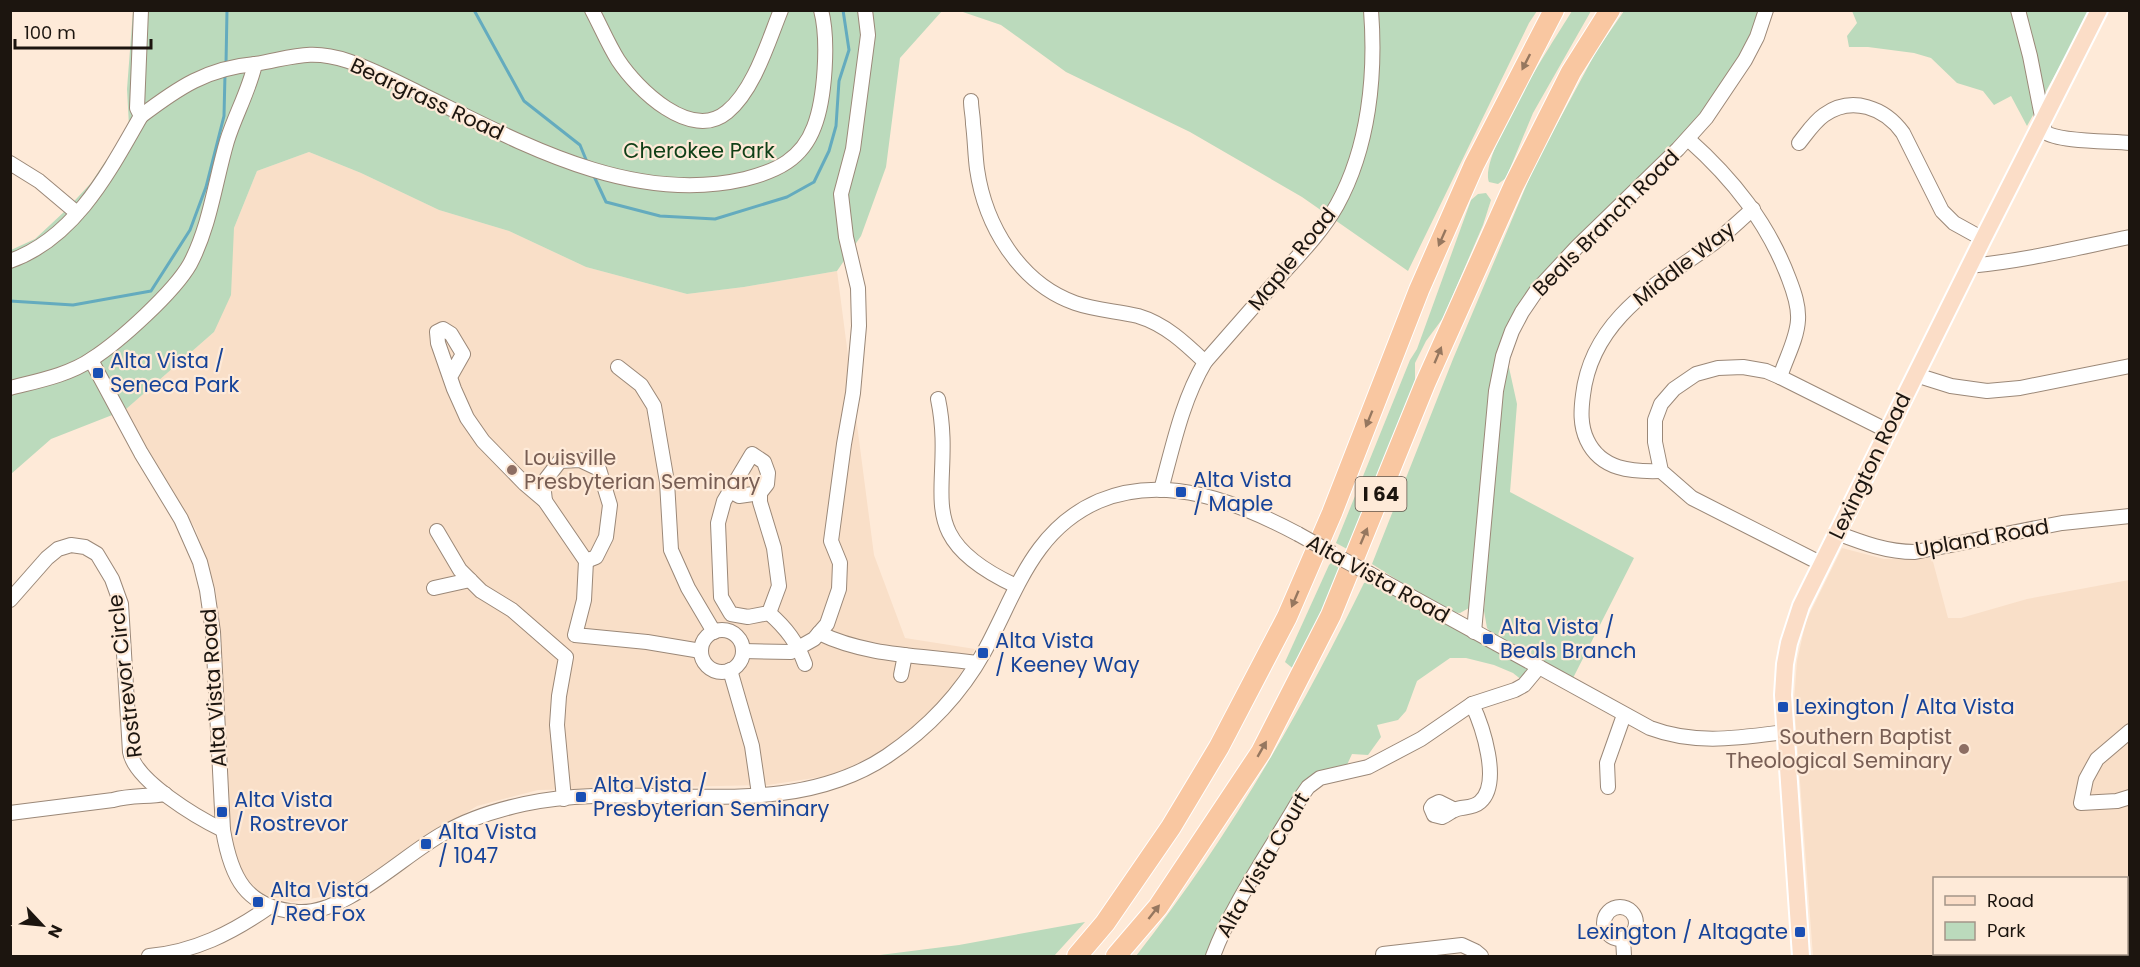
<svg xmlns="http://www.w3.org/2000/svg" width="2140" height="967" font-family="Poppins,sans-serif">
	<rect width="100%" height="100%" fill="#feead8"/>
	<!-- built -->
	<g fill="#f9dfc8" fill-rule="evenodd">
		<path d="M309 152 361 173 439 210 509 231 586 267 687 294 744 287 837 271 874 555 905 638 975 649 951 689 901 741 834 775 768 785 538 790 477 806 338 894 292 902 261 894 235 866 228 806 224 700 216 591 196 530 125 410 214 332 234 228 257 171Z"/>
		<path d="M1842 548 1884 559 1932 558 1948 618H1961L2027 599 2129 580V956H1813L1794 701 1797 661 1806 621ZM1934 878H2126V954H1934Z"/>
	</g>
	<!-- green -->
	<g fill="#bbdabc">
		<path d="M133 11H942L900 58 886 167 861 236 837 271 744 287 687 294 586 267 509 231 439 210 361 173 309 152 257 171 234 228 231 295 214 332 125 410 51 439 11 474V250L35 239 65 211 91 183 129 126 127 89Z"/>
		<path d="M960 11H1537L1529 23 1408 271 1302 197 1190 132 1066 72 1001 25Z"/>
		<path d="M1572 11H1591L1533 113 1506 178 1498 184 1489 182C1478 156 1556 37 1572 11Z"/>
		<path d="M1624 11H1760L1753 36 1736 66 1689 132 1587 230 1504 339 1469 608 1460 613 1448 612 1372 564 1453 359 1535 165 1597 50Z"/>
		<path d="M1852 11H2090L2027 126 2011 96 1994 105 1983 91 1957 83 1931 58 1914 53 1868 47H1849L1847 36 1857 23Z"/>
		<path d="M1486 193 1491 200 1483 225 1443 318 1426 341 1415 363V395L1347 549 1336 543 1410 360 1417 349 1471 200 1478 194Z"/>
		<path d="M1508 363 1517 404 1510 492 1634 558 1572 680 1497 639 1487 628 1484 611 1497 437 1504 378Z"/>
		<path d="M1332 562 1341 565 1345 569 1296 671 1285 662 1329 565Z"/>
		<path d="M1370 581 1528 667V673L1523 681 1513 673 1494 665 1466 658H1450L1417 681 1406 711 1398 720 1377 725 1381 737 1368 755 1352 754 1346 767 1324 770 1308 778 1207 956H1136C1226 842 1300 714 1364 583Z"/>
		<path d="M1085 922 1054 956H872L959 945Z"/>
	</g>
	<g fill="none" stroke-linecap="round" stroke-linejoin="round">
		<!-- stream -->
		<g stroke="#64abbe" stroke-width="3">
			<path d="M474 10 524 101 580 145 587 162"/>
			<path d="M226 64 227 10"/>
			<path d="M593 174 606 202 660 216 715 219 787 197 814 182 829 151 836 126 839 81 849 50 843 10"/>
			<path d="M10 301 73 305 151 291 190 230 206 187 224 116 225 74"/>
		</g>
		<!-- minor casing -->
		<g stroke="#9b8878" stroke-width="16">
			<g id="minor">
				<path d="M592 10C601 27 608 44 618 60 637 89 691 142 727 112 754 90 768 42 781 10"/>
				<path d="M2018 10 2030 56 2045 132C2058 142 2110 141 2130 143"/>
				<path d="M971 101C971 109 973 116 973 124 975 139 975 154 977 169 985 225 1019 283 1075 303 1095 310 1117 311 1138 316 1165 324 1185 343 1205 362"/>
				<path d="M141 116C178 88 207 68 255 64"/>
				<path d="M1688 139C1733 179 1768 223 1789 279 1794 292 1799 306 1798 320 1797 339 1786 358 1780 377"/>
				<path d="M1799 143C1807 133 1814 122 1824 115 1852 95 1885 108 1903 133L1942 211 1954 223 1983 239"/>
				<path d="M10 163 39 181 77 213"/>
				<path d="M10 261C75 238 109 172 141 116L137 108 141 10"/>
				<path d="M1969 266C2024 261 2076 248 2130 237"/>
				<path d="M91 360 141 453 181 519 200 562 207 590 213 632 223 830C231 877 245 908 298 912 345 915 403 855 444 833 468 819 497 810 524 804 640 778 781 827 887 756 927 729 960 695 984 652 1016 594 1032 530 1099 501 1165 473 1238 502 1298 534"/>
				<path d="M618 367 641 385 654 406 667 482 671 550 688 588 714 632"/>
				<path d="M1916 375 1951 386 1987 391 2020 388 2130 366"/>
				<path d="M450 377 463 354 451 334 443 329 437 332 438 343 454 389 467 418 483 441 525 484 545 501 586 561 584 600 575 635 647 642 701 651"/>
				<path d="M10 388C37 381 69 375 92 359 120 341 174 292 190 264 210 226 215 182 227 141 235 115 249 91 255 64 291 58 310 48 348 61 375 70 401 84 427 97 525 145 633 205 745 179 777 171 802 159 814 127 825 99 829 40 821 10"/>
				<path d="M938 399C957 490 904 534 1016 586"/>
				<path d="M752 454 764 462 768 473 767 484 760 493V502L774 548 779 586 769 613 748 617 731 614 721 597 718 523 724 501Z"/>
				<path d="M1661 471C1632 472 1601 470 1587 440 1580 425 1581 410 1583 395 1592 318 1659 283 1715 242 1728 232 1740 220 1753 209"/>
				<path d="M1161 490C1173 446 1182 401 1205 362 1231 332 1257 303 1283 273 1302 252 1323 230 1337 205 1369 147 1376 75 1371 10"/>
				<path d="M730 491 739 496 760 493"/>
				<path d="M545 501 543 483 560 461 580 460 599 469 610 505 606 537 596 557 586 561"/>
				<path d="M437 531 460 570 481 591 512 610 566 657 559 696 557 725 564 799"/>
				<path d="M1837 533C1863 543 1887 552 1915 552L2062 523 2130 516"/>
				<path d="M1822 564 1692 498 1661 471 1655 442V420L1661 404 1674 389 1696 374 1718 368 1743 367 1766 371 1780 377 1888 431"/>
				<path d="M1370 574 1650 728C1695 745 1738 738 1785 732"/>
				<path d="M434 588 470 580"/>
				<path d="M10 600 47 558 58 549 71 545 85 547 97 554 112 579 121 604 130 752C135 781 198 818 223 830"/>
				<path d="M769 613C786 628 797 642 805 664"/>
				<circle cx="722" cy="651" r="21"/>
				<path d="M1474 632 1496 391 1503 356 1512 331 1522 312 1537 290 1577 247 1678 149 1706 118 1745 60 1757 37 1766 10"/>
				<path d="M819 633C868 657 924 655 977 663"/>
				<path d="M743 651 791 652 814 639 827 624 839 589 840 563 831 541 844 444 853 393 859 326 858 288 846 237 841 194 853 149 868 35 865 10"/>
				<path d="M730 670 752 746 759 794"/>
				<path d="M901 675 905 655"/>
				<path d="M2130 731 2097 759 2086 779 2081 803 2117 801 2130 797"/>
				<path d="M1608 787 1607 763 1624 715"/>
				<path d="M1455 810 1439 802 1433 805 1431 808 1434 815 1442 817C1447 815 1450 812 1454 810 1463 806 1472 809 1480 802 1502 783 1482 725 1472 704"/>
				<path d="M10 813 113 800C130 795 147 797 165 794"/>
				<circle cx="1620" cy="923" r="16"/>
				<path d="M1623 938 1624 956"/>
				<path d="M1383 954 1462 945 1475 951 1481 956"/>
				<path d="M149 956C194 952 232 933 269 907"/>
				<path d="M1213 956C1233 902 1272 848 1301 797L1308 787 1320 778 1368 767 1421 739 1472 704 1515 690 1524 685 1539 667"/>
			</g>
		</g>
		<!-- major casing -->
		<g stroke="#fff" stroke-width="20">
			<path id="major" d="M1801 956 1783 695 1785 664 1789 643 1801 606 1983 239 2099 10"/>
		</g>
		<!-- highway casing -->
		<g stroke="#fff" stroke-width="22">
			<g id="highway">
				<path d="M1077 956 1105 923 1171 827 1219 747 1287 617 1332 513 1419 290 1474 165 1554 10"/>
				<path d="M1116 956 1158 907 1261 752 1331 615 1425 384 1514 185 1571 72 1610 10"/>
			</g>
		</g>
		<!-- minor -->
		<use href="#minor" stroke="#fff" stroke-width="14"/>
		<!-- major -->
		<use href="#major" stroke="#fbddc7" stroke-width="16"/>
		<!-- highway -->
		<use href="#highway" stroke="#f9c7a1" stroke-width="20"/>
		<!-- minor-bridge casing -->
		<g stroke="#9b8878" stroke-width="16" stroke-linecap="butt">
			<g id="minor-bridge">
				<path d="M1298 534 1332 553"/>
				<path d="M1342 559 1370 574"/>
			</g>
		</g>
		<!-- minor-bridge -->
		<use href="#minor-bridge" stroke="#fff" stroke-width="14"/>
	</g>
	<!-- one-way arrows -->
	<defs><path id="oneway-solid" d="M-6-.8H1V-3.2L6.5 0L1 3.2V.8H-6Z" transform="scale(1.5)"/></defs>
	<g fill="#96775f">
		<use href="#oneway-solid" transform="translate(1526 62) rotate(117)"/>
		<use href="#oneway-solid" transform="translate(1442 238) rotate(114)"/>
		<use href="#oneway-solid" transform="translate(1438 355) rotate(-67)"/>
		<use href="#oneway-solid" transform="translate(1369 419) rotate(112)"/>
		<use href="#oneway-solid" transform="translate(1364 536) rotate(-67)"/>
		<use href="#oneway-solid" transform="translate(1295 599) rotate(113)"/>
		<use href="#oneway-solid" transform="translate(1262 749) rotate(-60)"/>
		<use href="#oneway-solid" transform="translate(1154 912) rotate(-52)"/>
	</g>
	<!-- markers -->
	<g fill="#1a4fb4" stroke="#feead8" stroke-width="2">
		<rect x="92" y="367" width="12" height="12" rx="3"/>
		<rect x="1175" y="486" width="12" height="12" rx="3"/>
		<rect x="1482" y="633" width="12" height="12" rx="3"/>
		<rect x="977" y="647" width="12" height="12" rx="3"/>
		<rect x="1777" y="701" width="12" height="12" rx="3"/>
		<rect x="575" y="791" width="12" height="12" rx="3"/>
		<rect x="216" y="806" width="12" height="12" rx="3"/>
		<rect x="420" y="838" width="12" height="12" rx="3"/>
		<rect x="252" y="896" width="12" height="12" rx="3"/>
		<rect x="1794" y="926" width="12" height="12" rx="3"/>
	</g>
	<g fill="#8d6e63" stroke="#feead8" stroke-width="2">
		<circle cx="512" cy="470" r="6"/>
		<circle cx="1964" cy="749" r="6"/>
	</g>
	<g text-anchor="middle" stroke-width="4.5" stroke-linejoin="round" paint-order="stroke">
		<!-- shield labels -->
		<rect fill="#feead8" stroke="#60554b" stroke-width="1.5" x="1355.5" y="477" width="51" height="34" rx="4.5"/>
		<g font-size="20" font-weight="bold" fill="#1c150f">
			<text x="1381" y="501">I 64</text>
		</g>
		<!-- street labels -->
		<g font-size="21" fill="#1c150f" stroke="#feead8">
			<text transform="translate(427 99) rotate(25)" y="7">Beargrass Road</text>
			<text transform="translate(1606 223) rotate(-45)" y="7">Beals Branch Road</text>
			<text transform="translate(1292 259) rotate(-51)" y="7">Maple Road</text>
			<text transform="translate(1684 264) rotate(-38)" y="7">Middle Way</text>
			<text transform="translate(1870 466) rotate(-64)" y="7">Lexington Road</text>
			<text transform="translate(1982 538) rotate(-10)" y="7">Upland Road</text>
			<text transform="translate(1378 579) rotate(29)" y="7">Alta Vista Road</text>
			<text transform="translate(125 676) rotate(-97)" y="7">Rostrevor Circle</text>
			<text transform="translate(214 688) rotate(-94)" y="7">Alta Vista Road</text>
			<text transform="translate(1263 865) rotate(-60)" y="7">Alta Vista Court</text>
		</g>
		<!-- park labels -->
		<g font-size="21" fill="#0f3f16" stroke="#feead8">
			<text x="699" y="158">Cherokee Park</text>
		</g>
		<!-- transit labels -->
		<g font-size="21" fill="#164399" stroke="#feead8" text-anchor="start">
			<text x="110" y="368">Alta Vista /<tspan x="110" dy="24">Seneca Park</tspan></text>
			<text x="1193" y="487">Alta Vista<tspan x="1193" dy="24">/ Maple</tspan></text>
			<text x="1500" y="634">Alta Vista /<tspan x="1500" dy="24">Beals Branch</tspan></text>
			<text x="995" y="648">Alta Vista<tspan x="995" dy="24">/ Keeney Way</tspan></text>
			<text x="1795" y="714">Lexington / Alta Vista</text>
			<text x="593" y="792">Alta Vista /<tspan x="593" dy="24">Presbyterian Seminary</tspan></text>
			<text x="234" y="807">Alta Vista<tspan x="234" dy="24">/ Rostrevor</tspan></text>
			<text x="438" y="839">Alta Vista<tspan x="438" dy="24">/ 1047</tspan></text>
			<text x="270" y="897">Alta Vista<tspan x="270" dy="24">/ Red Fox</tspan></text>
			<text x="1788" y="939" text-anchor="end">Lexington / Altagate</text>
		</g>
		<!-- education labels -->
		<g font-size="21" fill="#785e54" stroke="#feead8" text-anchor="start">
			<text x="524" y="465">Louisville<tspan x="524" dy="24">Presbyterian Seminary</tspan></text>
			<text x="1952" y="744" text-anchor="end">Southern Baptist<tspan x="1952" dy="24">Theological Seminary</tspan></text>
		</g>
	</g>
	<!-- border -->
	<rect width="2140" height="967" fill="none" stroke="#1c150f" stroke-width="24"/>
	<!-- legend -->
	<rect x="1933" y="877" width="195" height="78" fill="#feead8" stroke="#a49588" stroke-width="1.5"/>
	<rect x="1945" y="896" width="30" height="9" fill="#fbddc7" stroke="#a49588" stroke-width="1.5"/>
	<text x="1987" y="907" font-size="18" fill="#1c150f">Road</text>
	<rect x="1945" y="922" width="30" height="18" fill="#bbdabc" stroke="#a49588" stroke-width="1.5"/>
	<text x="1987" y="937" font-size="18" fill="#1c150f">Park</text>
	<!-- north arrow -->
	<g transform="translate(42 925) rotate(116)" stroke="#feead8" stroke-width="4.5" paint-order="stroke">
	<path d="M0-4.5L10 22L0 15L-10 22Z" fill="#1c150f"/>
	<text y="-9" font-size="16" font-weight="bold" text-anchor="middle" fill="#1c150f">N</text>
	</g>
	<!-- scale -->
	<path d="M15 39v9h136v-9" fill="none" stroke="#1c150f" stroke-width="3"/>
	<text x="24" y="39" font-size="18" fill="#1c150f" stroke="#feead8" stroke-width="4.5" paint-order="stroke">100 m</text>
</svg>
